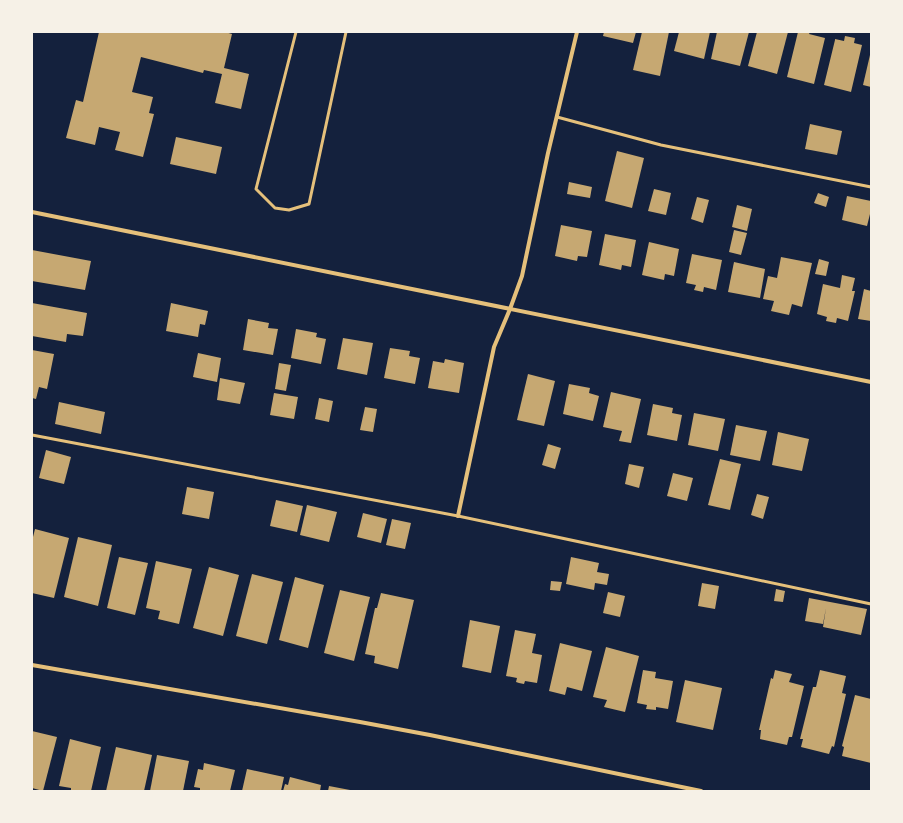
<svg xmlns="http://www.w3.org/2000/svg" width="903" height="823" font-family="Signika,sans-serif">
	<rect width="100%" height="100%" fill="#14213d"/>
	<!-- building -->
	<g fill="#c6a872">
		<path d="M99 32H225L232 34 224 68 249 74 241 109 215 103 222 74 204 70 203 73 141 57 132 92 153 97 149 113 154 114 143 157 115 150 120 132 99 127 95 145 66 138 76 100 83 102Z"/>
		<path d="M604 32H636L633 43 603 36Z"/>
		<path d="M642 32H669L660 76 633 70Z"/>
		<path d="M679 32H710L704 59 674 51Z"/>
		<path d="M717 32H749L740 66 711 59Z"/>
		<path d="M757 32H788L777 74 748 66Z"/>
		<path d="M798 32H810L809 34 825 38 814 84 787 77Z"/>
		<path d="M845 36 855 38 854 43 862 45 851 92 824 85 835 40V39L844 41Z"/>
		<path d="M870 55H871V87L863 85Z"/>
		<path d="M810 124 842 131 837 155 805 149Z"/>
		<path d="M176 137 222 147 216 174 170 164Z"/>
		<path d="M617 151 644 158 632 208 605 201Z"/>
		<path d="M569 182 592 187 590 198 567 194Z"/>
		<path d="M654 189 671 193 666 215 648 211Z"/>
		<path d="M818 193 829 197 826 207 814 203Z"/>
		<path d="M847 196 871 201V210L867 226 842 220Z"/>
		<path d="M697 197 709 200 703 223 691 219Z"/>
		<path d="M737 205 752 209 747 231 732 227Z"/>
		<path d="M561 225 592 231 587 257 578 256 577 261 555 256Z"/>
		<path d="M734 230 747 233 741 255 729 252Z"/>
		<path d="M605 234 636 240 631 267 622 265 621 270 599 265Z"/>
		<path d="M649 242 679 249 674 276 665 274 664 280 642 275Z"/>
		<path d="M32 250 91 261 85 290 32 281Z"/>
		<path d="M692 254 722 260 716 290 704 287 703 292 694 290 696 285 686 283Z"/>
		<path d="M781 257 812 263 802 307 792 304 789 315 771 311 774 301 763 299 768 276 777 278Z"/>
		<path d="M819 259 829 262 826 276 815 274Z"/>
		<path d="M734 262 765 269 760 298 728 292Z"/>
		<path d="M842 275 855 278 852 291H855L848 321 837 318 836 323 826 321 827 317 817 314 823 284 840 288Z"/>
		<path d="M864 289 871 291V321L858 319Z"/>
		<path d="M32 303 87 313 83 336 67 334 66 342 32 336Z"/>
		<path d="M171 303 208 311 205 325 200 324 198 337 166 331Z"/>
		<path d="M248 319 269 323 268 328 278 329 273 355 243 350Z"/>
		<path d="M296 329 317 333 316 337 326 339 321 364 291 358Z"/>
		<path d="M343 338 373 343 367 375 337 369Z"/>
		<path d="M390 348 410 351 409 356 420 358 415 384 384 378Z"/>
		<path d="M32 350 54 354 47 389 39 387 36 399 32 398Z"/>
		<path d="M198 353 221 358 217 382 193 377Z"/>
		<path d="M445 359 464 363 459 393 428 388 433 361 444 363Z"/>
		<path d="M279 363 291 365 286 391 275 389Z"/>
		<path d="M528 374 555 381 544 426 517 420Z"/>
		<path d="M220 378 245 383 240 404 217 400Z"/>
		<path d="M569 384 590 388 589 393 599 396 593 421 563 414Z"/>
		<path d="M611 392 641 399 631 443 619 441 622 431 603 427Z"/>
		<path d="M274 393 298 397 294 419 270 415Z"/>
		<path d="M319 398 333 401 329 422 315 419Z"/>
		<path d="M59 402 105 412 101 434 55 424Z"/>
		<path d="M653 404 673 408 672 413 682 415 677 441 647 435Z"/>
		<path d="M365 407 377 409 373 432 360 430Z"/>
		<path d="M694 413 725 419 718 451 688 445Z"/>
		<path d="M736 425 767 431 760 461 730 455Z"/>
		<path d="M778 432 809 439 802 471 772 465Z"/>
		<path d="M548 444 561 448 555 469 542 465Z"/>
		<path d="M46 450 71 457 64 484 39 478Z"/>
		<path d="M720 459 741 464 730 510 708 505Z"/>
		<path d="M629 464 644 467 639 488 625 484Z"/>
		<path d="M673 473 693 478 687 501 667 496Z"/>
		<path d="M187 487 214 492 209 519 182 514Z"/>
		<path d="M757 494 769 497 763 519 751 515Z"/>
		<path d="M276 500 303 506 297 532 270 526Z"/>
		<path d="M307 505 337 512 329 542 300 535Z"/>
		<path d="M363 513 387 519 381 543 357 537Z"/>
		<path d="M392 519 411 523 405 549 386 545Z"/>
		<path d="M35 529 69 538 54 598 32 593V541Z"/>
		<path d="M78 537 112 545 98 606 64 597Z"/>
		<path d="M119 557 148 563 135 615 107 608Z"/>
		<path d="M571 557 599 563 597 572 609 574 607 585 595 583 594 590 566 584Z"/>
		<path d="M156 561 192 569 179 624 158 619 160 611 146 608Z"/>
		<path d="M209 567 239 575 223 636 193 628Z"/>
		<path d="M252 574 283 582 267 644 236 636Z"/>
		<path d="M295 577 324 585 308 648 279 640Z"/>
		<path d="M551 581 562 582 560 591 550 590Z"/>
		<path d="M702 583 719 586 715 609 698 606Z"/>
		<path d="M776 589 785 591 783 602 774 601Z"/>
		<path d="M340 590 370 597 354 661 324 653Z"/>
		<path d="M608 592 625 596 620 617 603 613Z"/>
		<path d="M381 593 414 600 398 669 374 663 375 656 365 654 375 608H377Z"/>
		<path d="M809 598 867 609 861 635 823 627 826 608 823 624 805 621Z"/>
		<path d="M470 620 500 626 491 673 462 667Z"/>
		<path d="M515 630 536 634 532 653 542 655 537 683 525 681 524 684 519 683 516 682 517 678 506 676Z"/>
		<path d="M560 643 592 651 582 691 567 687 565 695 549 691Z"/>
		<path d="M606 647 639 656 625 712 604 707 607 700 593 697Z"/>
		<path d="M643 670 656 672 655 678 673 681 668 709 656 707V710L646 709 647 705 637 703Z"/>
		<path d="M775 670 792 674 789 682 804 686 792 737H789L787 745 760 739 761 730H759L771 678 773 679Z"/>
		<path d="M820 670 846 676 842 693 846 694 834 747 832 746 829 754 801 747 803 739H800L813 687H816Z"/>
		<path d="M685 680 722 688 713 730 676 722Z"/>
		<path d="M855 695 871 699V763L842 756 844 747 842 746Z"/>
		<path d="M32 731 57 737 43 791 32 788Z"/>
		<path d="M70 739 101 747 91 791H71V788L59 786Z"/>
		<path d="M116 747 152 755 144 791H106Z"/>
		<path d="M157 755 189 761 183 791H150Z"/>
		<path d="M204 763 235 770 230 791H200V788L194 787 198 769 203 770Z"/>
		<path d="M247 769 284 777 281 791H242Z"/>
		<path d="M290 777 321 785 320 791H283L285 784 288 785Z"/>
		<path d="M329 786 350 790V791H328Z"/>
	</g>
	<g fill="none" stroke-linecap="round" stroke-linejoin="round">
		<!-- service -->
		<g stroke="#e5c07b" stroke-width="3">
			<path d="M296 32 256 189 275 208 289 210 309 204 346 32"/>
			<path d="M557 117 661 145 871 187"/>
			<path d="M32 435 458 516 871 604"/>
		</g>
		<!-- minor -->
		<g stroke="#e5c07b" stroke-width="4">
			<path d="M32 212 871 382"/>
			<path d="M458 516 494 347 510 309 522 276 548 153 577 32"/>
			<path d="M32 665 360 722 430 735 701 791"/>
		</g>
	</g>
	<!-- border -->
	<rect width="903" height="823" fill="none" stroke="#f6f1e7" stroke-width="66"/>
</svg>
